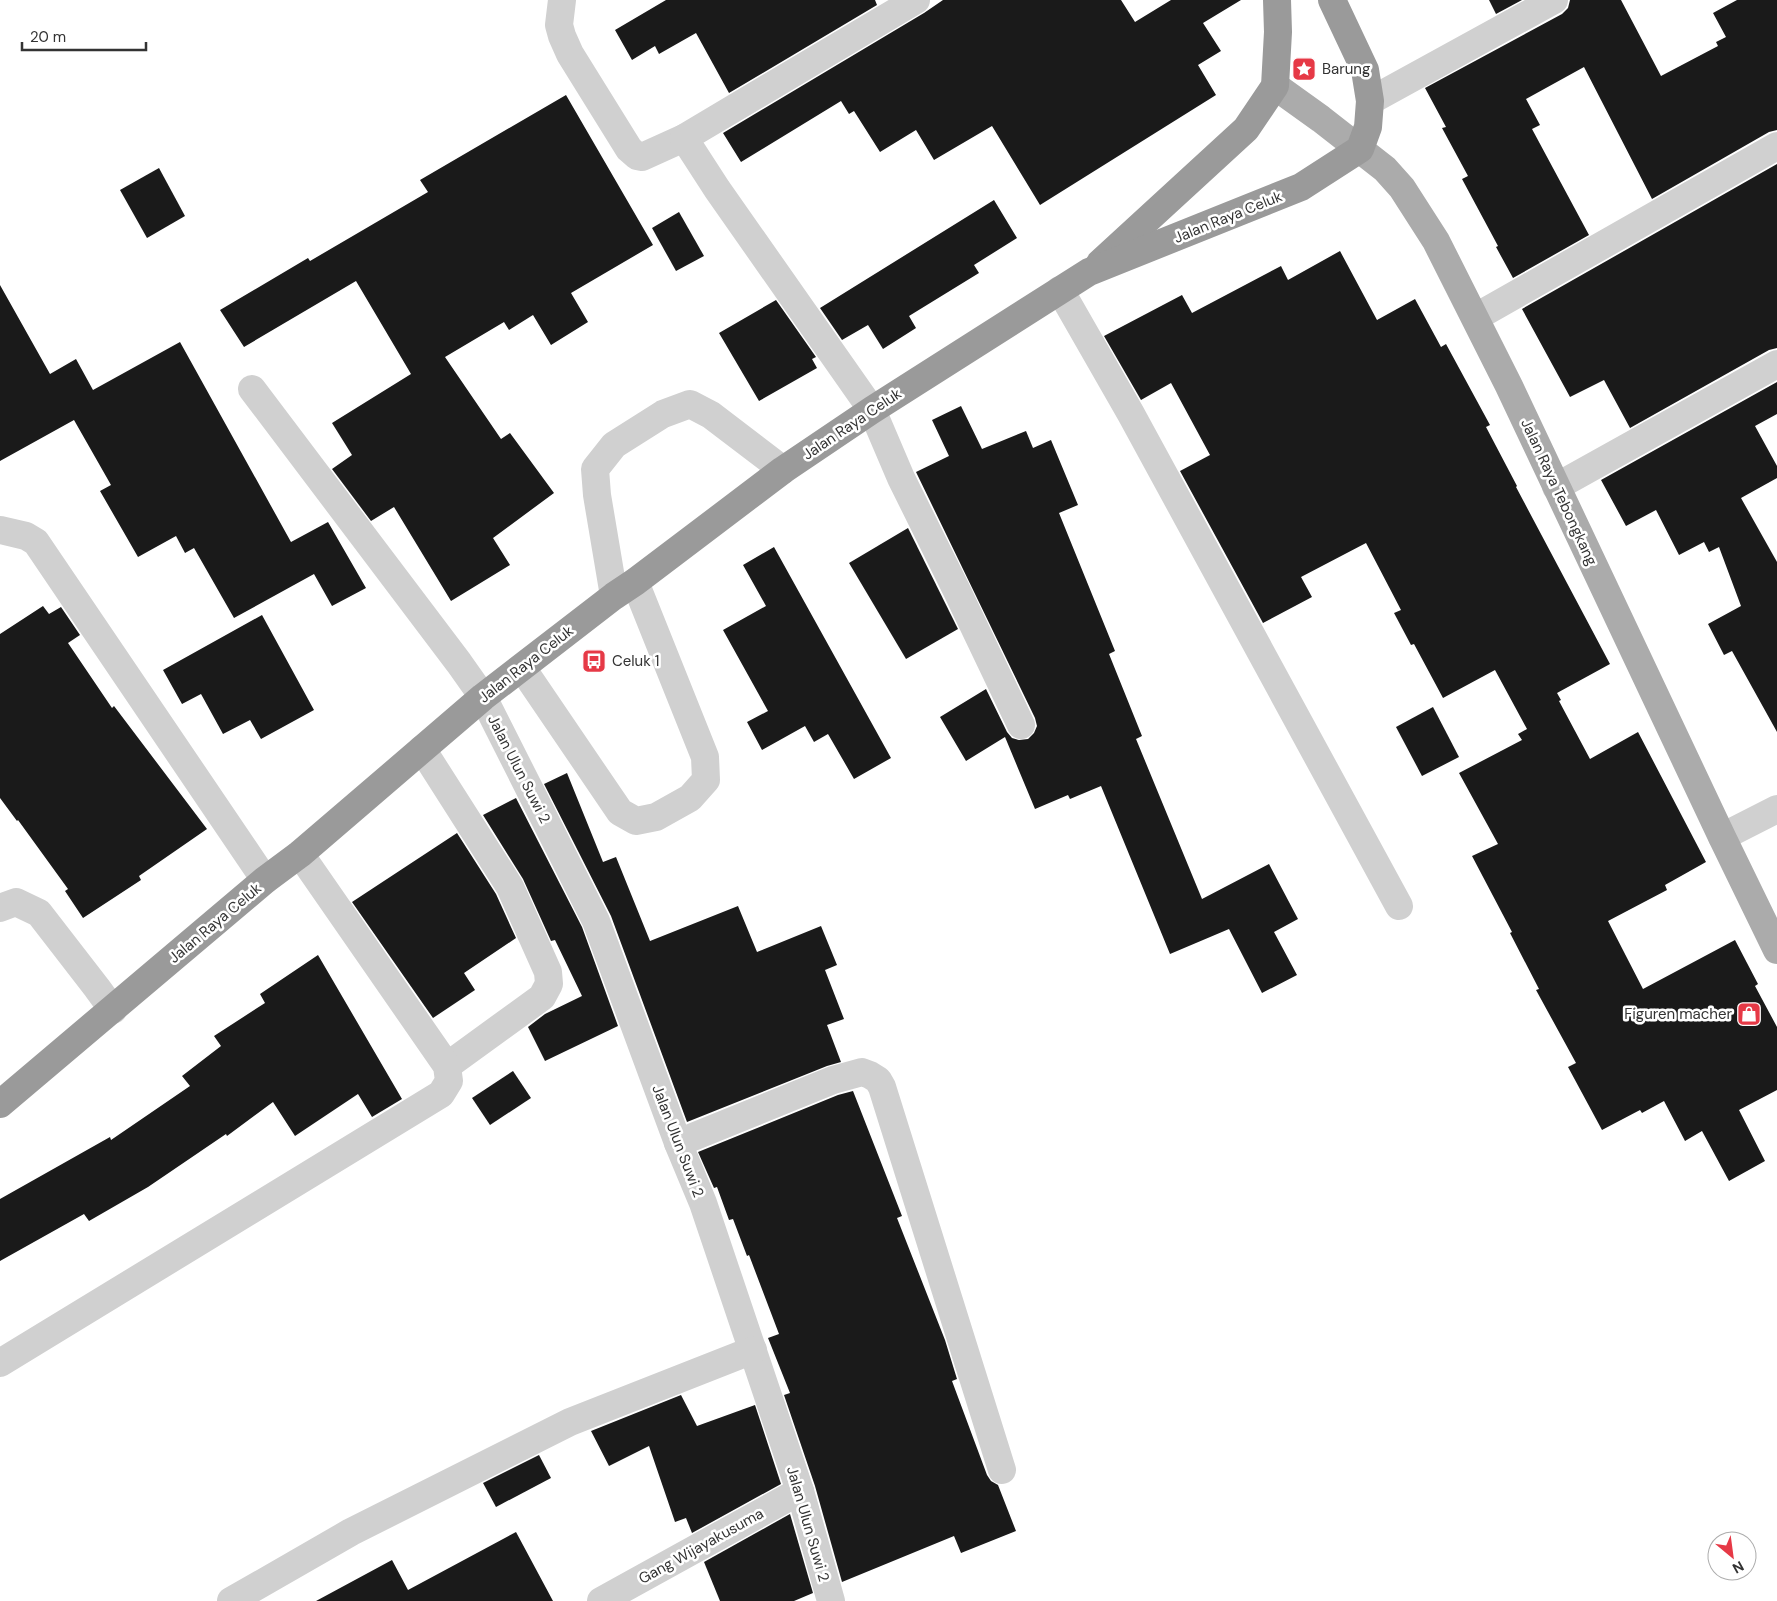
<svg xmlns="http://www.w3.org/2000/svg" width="1777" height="1601" font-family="'DM Sans',sans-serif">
	<rect width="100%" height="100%" fill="#fff"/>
	<!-- building -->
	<g fill="#1a1a1a">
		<path d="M666 0H875L877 5 729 93 696 33 659 54 655 46 632 60 615 30Z"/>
		<path d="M943 0H1121L1135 22 1171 0H1241L1203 23 1221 51 1198 65 1216 95 1040 205 992 126 934 160 916 130 880 152 854 111 849 114 841 101 741 162 723 133 924 13Z"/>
		<path d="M1489 0H1522L1496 14Z"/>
		<path d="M1570 0H1621L1661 76 1718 46 1716 42 1726 37 1713 13 1737 0H1777V130L1769 132 1652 199 1584 67 1526 99 1540 125 1532 129 1589 235 1513 278 1496 247 1498 246 1462 179 1468 176 1442 128 1446 127 1425 88 1562 14 1568 8Z"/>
		<path d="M566 95 653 245 571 293 588 322 551 345 533 315 509 330 504 322 445 357 501 439 510 433 554 493 493 538 510 565 451 601 394 507 371 521 332 469 352 455 332 423 411 374 356 281 244 347 220 310 308 258 310 261 428 192 420 180Z"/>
		<path d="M1777 164V348L1769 350 1630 428 1604 380 1570 397 1522 309Z"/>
		<path d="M159 168 185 216 147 238 120 190Z"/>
		<path d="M994 200 1017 238 974 265 979 273 909 316 916 328 883 349 868 325 842 340 820 308Z"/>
		<path d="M679 212 704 256 676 271 652 228Z"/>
		<path d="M1340 251 1377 320 1415 299 1441 347 1446 344 1490 425 1486 427 1517 486 1516 487 1610 664 1557 693 1561 700 1559 701 1590 759 1638 732 1706 862 1665 885 1667 890 1608 921 1643 989 1735 940 1758 984 1755 986 1777 1027V1090L1739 1110 1765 1161 1729 1181 1702 1131 1685 1141 1664 1101 1642 1113 1640 1110 1602 1130 1568 1067 1576 1063 1536 990 1539 989 1510 933 1512 932 1472 856 1498 844 1459 773 1522 740 1518 734 1527 729 1495 670 1443 698 1414 644 1411 645 1394 613 1401 610 1366 543 1301 577 1312 597 1263 623 1180 471 1210 455 1171 383 1141 400 1104 336 1182 295 1192 313 1281 266 1288 280Z"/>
		<path d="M0 285 50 374 76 359 93 390 180 342 291 542 328 522 366 588 332 606 314 574 234 618 194 548 185 553 176 536 138 557 100 491 111 485 74 420 0 461Z"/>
		<path d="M776 300 816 357 812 359 817 368 759 401 719 333Z"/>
		<path d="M1777 382V414L1755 426 1777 466V478L1741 498 1777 562V732L1732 651 1724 655 1708 624 1741 606 1719 547 1709 552 1704 542 1679 555 1656 510 1626 526 1601 480Z"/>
		<path d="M961 406 982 449 1026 431 1033 448 1051 440 1078 505 1059 513 1115 651 1109 654 1142 736 1136 739 1202 899 1269 864 1298 919 1274 932 1297 975 1262 993 1229 929 1170 954 1101 786 1070 799 1068 795 1035 809 1005 737 966 761 940 717 986 689 1007 732 1012 738 1019 740 1028 739 1034 733 1037 726 1035 718 916 472 949 456 932 420Z"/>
		<path d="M908 528 958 629 906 659 849 563Z"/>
		<path d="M774 547 891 758 854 779 828 734 814 742 805 726 762 750 747 722 768 711 723 630 766 606 743 565Z"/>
		<path d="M43 606 49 614 61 607 80 635 68 643 112 708 114 706 207 829 139 876 141 880 83 918 65 891 68 889 18 820 17 821 0 798V634Z"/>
		<path d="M262 615 314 710 261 739 250 720 223 734 201 694 182 704 163 670Z"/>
		<path d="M1433 707 1459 757 1422 776 1396 727Z"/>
		<path d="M567 773 603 862 616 857 650 941 738 906 757 952 821 926 837 965 825 970 844 1019 827 1025 841 1062 827 1066 687 1122 611 916 544 784Z"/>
		<path d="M516 798 582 927 618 1026 545 1061 528 1027 545 1014 582 996 555 940 551 941 523 879 483 815Z"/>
		<path d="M457 833 496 894 516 938 464 973 475 990 433 1018 352 902Z"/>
		<path d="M318 955 402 1099 372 1117 358 1094 295 1136 273 1102 227 1136 226 1134 148 1187 89 1221 84 1214 0 1261V1199L110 1137 111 1140 190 1086 182 1076 221 1046 214 1036 265 1003 260 994Z"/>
		<path d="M513 1071 531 1098 490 1125 472 1098Z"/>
		<path d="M853 1091 902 1216 897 1218 945 1340 957 1379 952 1381 987 1475 991 1481 998 1485 1016 1531 961 1553 954 1536 842 1582 815 1486 784 1395 790 1393 768 1338 779 1334 749 1255 747 1256 733 1219 729 1220 717 1187 714 1188 698 1152 838 1095Z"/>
		<path d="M681 1395 697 1426 755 1405 781 1484 692 1533 686 1518 675 1522 649 1446 609 1466 591 1431Z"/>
		<path d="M539 1455 551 1478 496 1507 483 1483Z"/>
		<path d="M790 1514 813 1593 794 1601H720L704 1562Z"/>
		<path d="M516 1532 553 1601H316L392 1560 408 1590Z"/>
	</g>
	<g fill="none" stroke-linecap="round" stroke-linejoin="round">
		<!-- minor -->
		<g stroke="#d0d0d0" stroke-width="28">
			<path d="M562 0 559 25 562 36 570 54 629 149 637 156 642 157 684 138 916 0"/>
			<path d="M1370 101 1554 0"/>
			<path d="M684 138 717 189 872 410 901 478 957 591 1021 725"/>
			<path d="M1060 290 1131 414 1399 906"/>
			<path d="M1476 317 1777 146"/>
			<path d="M252 389 459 663 483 697 596 921 678 1143 703 1203 800 1491 831 1601"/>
			<path d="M1556 487 1777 364"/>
			<path d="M0 530 26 536 36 542 265 880"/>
			<path d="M614 596 597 495 595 469 614 445 663 414 690 404 711 415 783 470"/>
			<path d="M522 668 620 812 636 821 656 817 690 798 706 780 705 757 635 582"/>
			<path d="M422 749 510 887 548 972 549 984 542 997 447 1066"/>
			<path d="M1722 837 1777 809"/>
			<path d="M0 908 16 902 39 913 97 988 113 1010"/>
			<path d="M678 1143 833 1080 862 1072 870 1075 878 1080 882 1087 1002 1470"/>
			<path d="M0 1363 441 1094 449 1081 447 1066 300 854"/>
			<path d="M231 1601 351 1532 570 1422 753 1350"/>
			<path d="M601 1601 800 1491"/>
		</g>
		<!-- major -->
		<path stroke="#ababab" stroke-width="28" d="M1275 86 1321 119 1385 169 1402 188 1436 241 1509 386 1722 837 1777 950"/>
		<!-- highway -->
		<g stroke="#9a9a9a" stroke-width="28">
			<path d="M1100 263 1246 129 1275 86 1278 32 1277 0"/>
			<path d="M0 1104 265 880 300 854 483 697 614 596 635 582 783 470 872 410 1089 272 1301 187 1360 149 1368 127 1370 101 1365 70 1332 0"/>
		</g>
	</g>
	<!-- icons -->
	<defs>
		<g id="sight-square" transform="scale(1.25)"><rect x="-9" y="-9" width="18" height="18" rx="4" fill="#e63946" stroke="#fff"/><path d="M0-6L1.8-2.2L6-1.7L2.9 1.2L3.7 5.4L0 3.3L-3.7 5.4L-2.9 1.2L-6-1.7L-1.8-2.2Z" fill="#fff"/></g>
		<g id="bus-square" transform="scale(1.25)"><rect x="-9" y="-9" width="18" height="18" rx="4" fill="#e63946" stroke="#fff"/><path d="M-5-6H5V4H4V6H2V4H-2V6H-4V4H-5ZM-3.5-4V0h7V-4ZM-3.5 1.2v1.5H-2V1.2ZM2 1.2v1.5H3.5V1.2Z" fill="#fff"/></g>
		<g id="shop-square" transform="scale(1.25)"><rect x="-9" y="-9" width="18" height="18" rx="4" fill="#e63946" stroke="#fff"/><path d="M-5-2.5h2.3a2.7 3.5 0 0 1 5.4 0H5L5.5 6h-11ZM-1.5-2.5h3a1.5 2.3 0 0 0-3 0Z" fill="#fff"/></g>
	</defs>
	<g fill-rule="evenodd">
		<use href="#sight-square" x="1304" y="69"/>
		<use href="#bus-square" x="594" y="661"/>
		<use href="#shop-square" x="1749" y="1014"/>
	</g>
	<g text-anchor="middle" stroke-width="5" stroke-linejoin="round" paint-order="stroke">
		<!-- poi labels -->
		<g font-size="15" fill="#333" stroke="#fff" text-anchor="start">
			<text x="1322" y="74">Barung</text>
			<text x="612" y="666">Celuk 1</text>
			<text x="1732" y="1019" text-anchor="end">Figuren macher</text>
		</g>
		<!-- street labels -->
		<g font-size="15" fill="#333" stroke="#fff">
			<text transform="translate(1228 217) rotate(-22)" y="5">Jalan Raya Celuk</text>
			<text transform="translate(852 424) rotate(-34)" y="5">Jalan Raya Celuk</text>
			<text transform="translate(1559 492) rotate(65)" y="5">Jalan Raya Tebongkang</text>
			<text transform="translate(526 664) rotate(-38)" y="5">Jalan Raya Celuk</text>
			<text transform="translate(519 769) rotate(63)" y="5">Jalan Ulun Suwi 2</text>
			<text transform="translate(215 923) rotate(-40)" y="5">Jalan Raya Celuk</text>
			<text transform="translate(678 1141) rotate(69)" y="5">Jalan Ulun Suwi 2</text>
			<text transform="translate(808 1524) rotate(74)" y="5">Jalan Ulun Suwi 2</text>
			<text transform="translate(701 1546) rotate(-29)" y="5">Gang Wijayakusuma</text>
		</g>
	</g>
	<!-- north arrow -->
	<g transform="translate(1732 1556) rotate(151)"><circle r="24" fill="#ffffff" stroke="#adadad"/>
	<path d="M0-4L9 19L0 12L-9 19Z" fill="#e63946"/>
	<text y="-8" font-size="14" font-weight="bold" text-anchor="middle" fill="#333333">N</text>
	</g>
	<!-- scale -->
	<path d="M22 42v8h124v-8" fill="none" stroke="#333333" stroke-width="2.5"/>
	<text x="30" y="42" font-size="15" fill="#333333" stroke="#ffffff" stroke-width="4" paint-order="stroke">20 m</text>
</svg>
